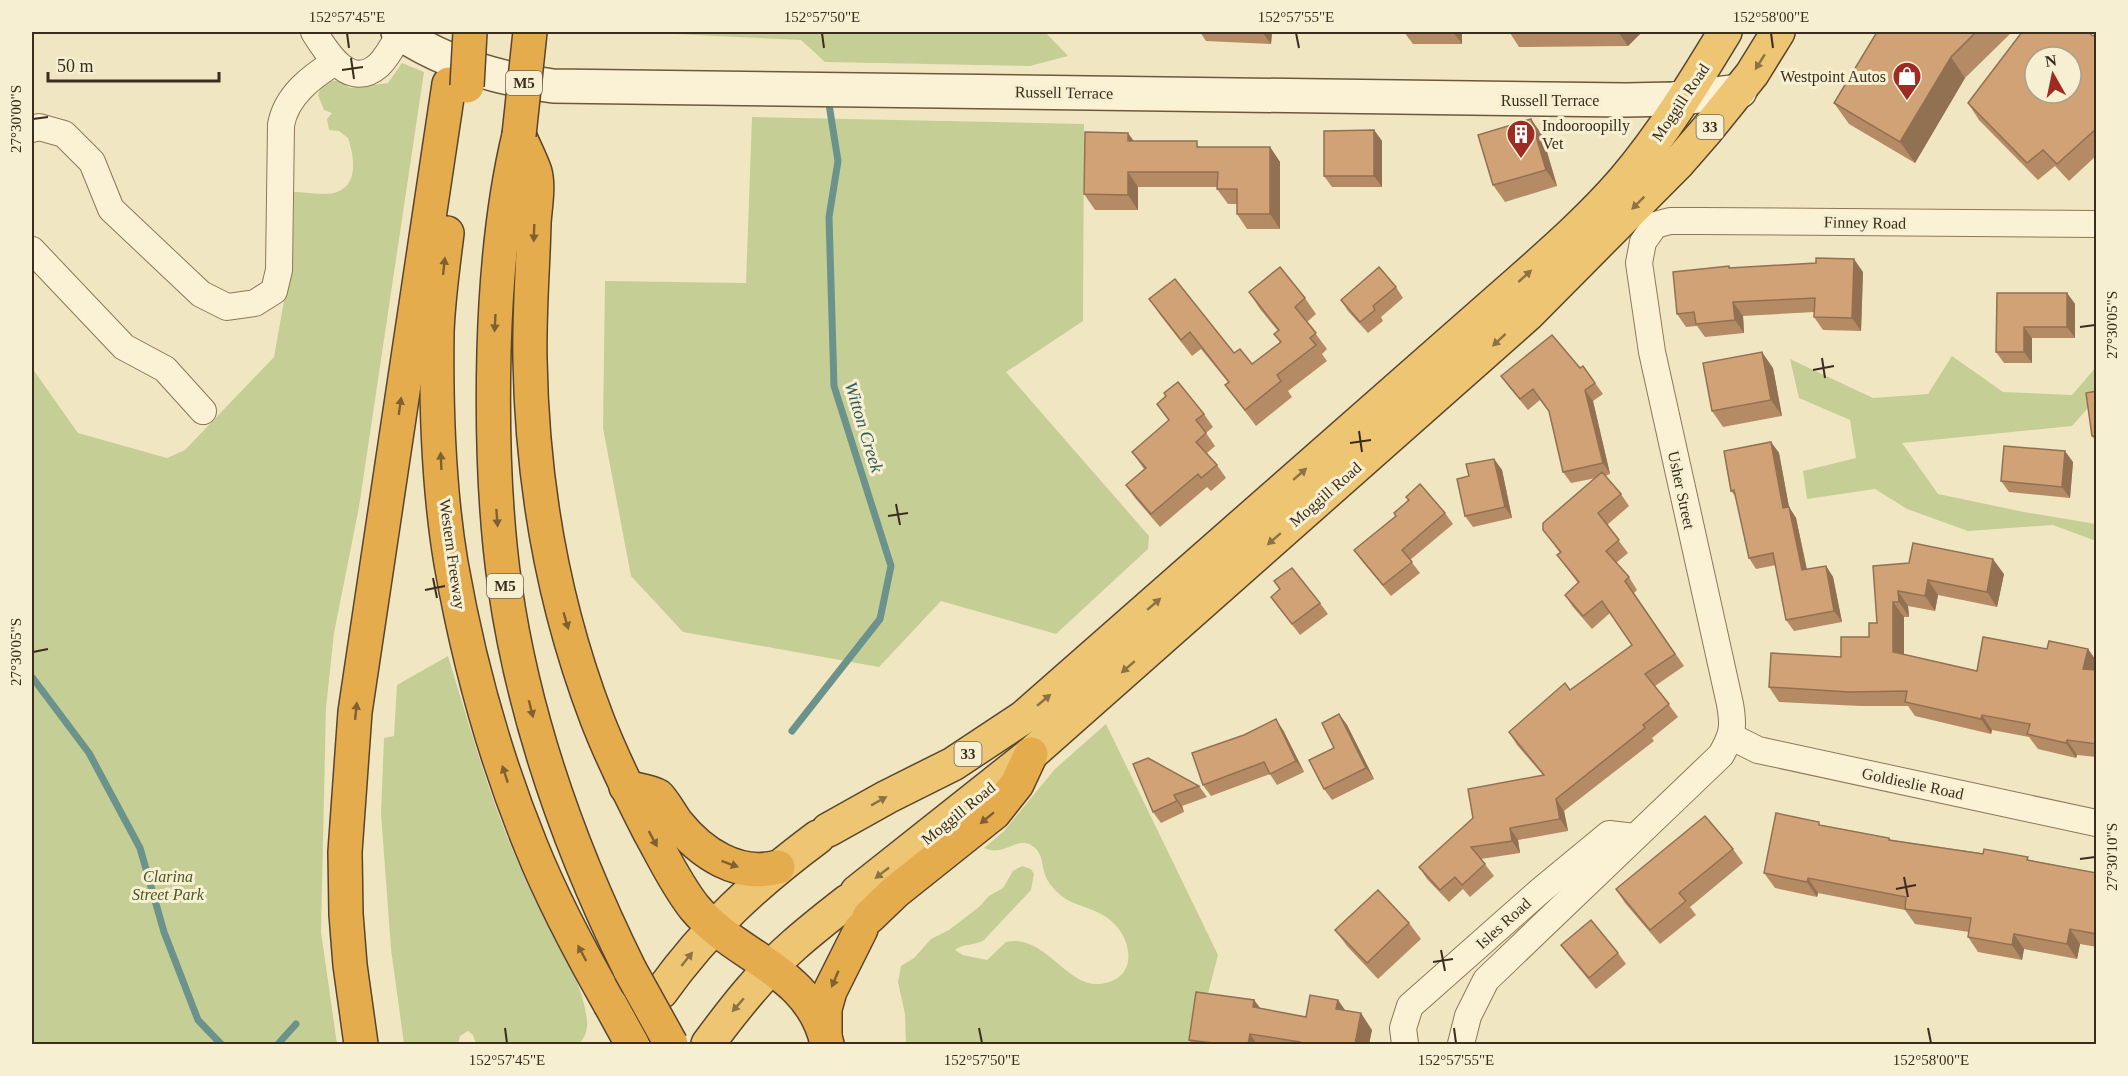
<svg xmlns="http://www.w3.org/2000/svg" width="2128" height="1076" font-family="'Times New Roman',serif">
	<rect width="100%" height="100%" fill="#f1e6c2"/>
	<!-- green -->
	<g fill="#c5cf95">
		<path d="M631 32H1036L1046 33 1068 56 1030 66 825 62 801 40Z"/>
		<path d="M402 63 424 72 359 507 334 633 326 708 321 932 337 1044H32V368L78 433 167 458 185 450 274 357 293 250 294 192C305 192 328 196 337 192 359 184 354 156 348 138L339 131 329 130 327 119 332 113 324 110 318 95 324 80 338 81 350 88 388 83Z"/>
		<path d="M752 117 1084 124 1083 321 1006 372 1149 536 1148 549 1056 634 941 601 879 667 683 632 631 576 603 428 605 281 746 283Z"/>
		<path d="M1952 356 2003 392 2072 395 2096 367V399L2072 426 1902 443 1938 494 2024 512 2096 524V541L2053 525 1968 531 1907 509 1875 489 1807 499 1803 471 1856 458 1850 420 1799 398 1790 359 1873 398 1928 394Z"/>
		<path d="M448 656C469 724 488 793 516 858 524 876 532 895 541 912 560 947 582 980 587 1020 588 1029 585 1039 578 1044H476L473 1035 468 1031 460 1036 458 1044H404L391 949 381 813 384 738 394 736 397 685Z"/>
		<path d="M1106 724 1218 955 1195 1044H906L905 1014 898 982 901 966 914 958 931 939 949 930 979 907 989 896 1003 888 1013 871 1022 866 1031 869 1034 874 1031 890 984 940C976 946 963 943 955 950L963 955 987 960 1006 942C1044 933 1066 986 1098 984 1143 981 1133 930 1101 914 1087 906 1068 904 1057 892 1053 888 1048 882 1046 877 1041 866 1044 852 1031 845 1015 837 1004 857 984 848L1003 832 1055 769Z"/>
	</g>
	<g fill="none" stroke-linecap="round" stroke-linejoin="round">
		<!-- stream -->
		<g stroke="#6b928b" stroke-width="7">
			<path d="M32 677 89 753 140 848 164 932 198 1020 221 1044"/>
			<path d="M792 731 880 619 891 566 834 386 829 217 838 161 828 98"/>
			<path d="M278 1044 296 1024"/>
		</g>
		<!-- minor casing -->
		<g stroke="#8c7758" stroke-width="28">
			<g id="minor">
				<path d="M314 32C327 53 350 91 379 65 388 56 394 44 400 33"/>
				<path d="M32 129 39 127 64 134 92 162 111 209 201 294 227 307 255 303 274 291 279 270 281 125C286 96 311 77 335 62"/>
				<path d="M32 250 124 347 165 369 203 411"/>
				<path d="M1732 737 1758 750 2096 823"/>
				<path d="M1405 1044 1403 1028 1410 1006 1540 891 1609 834 1635 837"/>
				<path d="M1461 1044 1468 1016 1486 980 1721 755C1733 734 1734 727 1730 704L1652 352 1639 263 1643 242 1655 225 1670 221H1701L2096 224"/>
			</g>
		</g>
		<!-- secondary casing -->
		<g stroke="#6d583b" stroke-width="36">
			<path id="secondary" d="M398 32C443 62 499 79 553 86L1626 100 1673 99 1740 91"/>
		</g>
		<!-- trunk casing -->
		<g stroke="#59442d" stroke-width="36">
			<g id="trunk">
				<path d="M828 830 887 797 953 764 1024 717 1521 280C1557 248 1593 216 1624 180 1663 134 1694 83 1725 32"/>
				<path d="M857 892 1031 754 1527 315 1679 162 1706 131 1752 74 1778 32"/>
				<path d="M661 992C707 928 755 884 818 837"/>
				<path d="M708 1044C733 1010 761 974 794 945 811 930 830 915 848 901"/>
			</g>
		</g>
		<!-- motorway casing -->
		<g stroke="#59442d" stroke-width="36">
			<g id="motorway">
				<path d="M519 135C524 147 531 160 535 172 539 187 535 207 534 223 533 268 529 313 530 359 532 481 553 604 597 719 612 758 631 796 650 833 664 858 676 884 694 907 736 958 812 971 827 1044"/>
				<path d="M519 135C502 206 496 279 494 351 492 431 494 509 505 587 524 719 571 851 630 970"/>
				<path d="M447 233C443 266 438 300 437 333 436 405 439 492 451 563 468 660 494 755 531 846 553 901 581 953 610 1004"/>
				<path d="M626 787C636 790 650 791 658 796 663 800 672 817 677 823 701 853 738 878 778 867"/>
				<path d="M869 917 895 892 994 813 1017 784 1031 754"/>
				<path d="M825 1033V1009L830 991 861 929"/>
				<path d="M361 1044 350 965 346 914 345 852 355 712 449 84"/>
			</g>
		</g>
		<!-- minor -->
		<use href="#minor" stroke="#fbf2d6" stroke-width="26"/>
		<!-- secondary -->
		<use href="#secondary" stroke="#fbf2d6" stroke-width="33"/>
		<!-- trunk -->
		<use href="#trunk" stroke="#eec673" stroke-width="33"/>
		<!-- motorway -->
		<use href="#motorway" stroke="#e5ac4e" stroke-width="33"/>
		<!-- motorway-bridge casing -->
		<g stroke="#59442d" stroke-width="36" stroke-linecap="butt">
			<g id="motorway-bridge">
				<path d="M467 86 470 32"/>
				<path d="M519 135 530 32"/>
				<path d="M630 970 671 1044"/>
				<path d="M610 1004 632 1044"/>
			</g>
		</g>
		<!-- motorway-bridge -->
		<use href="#motorway-bridge" stroke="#e5ac4e" stroke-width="33"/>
	</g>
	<!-- wall -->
	<g fill="#b48b65">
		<path d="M1200 32H1272L1271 44 1206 41Z"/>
		<path d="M1404 32H1462V44H1413Z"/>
		<path d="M1510 32H1642L1628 46 1519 47 1510 33Z"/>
		<path d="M1877 32H2012L1965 78 1915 163 1849 124 1834 103Z"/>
		<path d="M2097 33V155L2069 181 2055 166 2038 180 1979 120 1968 103 2093 36Z"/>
		<path d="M1531 119 1542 135 1557 186 1505 202 1493 185Z"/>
		<path d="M1374 130 1382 141V187H1332L1324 176Z"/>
		<path d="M1134 141 1202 147H1270L1280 162V229H1247L1237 214V204H1228L1217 189V187H1138V210H1095L1084 194Z"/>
		<path d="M1729 266 1730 268 1863 272 1861 331 1823 330 1814 317V312L1743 316 1744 333 1705 337 1697 326 1686 327 1677 314Z"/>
		<path d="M1396 287 1403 298 1381 317 1383 321 1368 333 1348 311 1341 300Z"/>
		<path d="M1249 292 1305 298 1316 314 1307 322 1327 349 1322 354 1327 361 1288 391 1292 397 1256 426 1225 385 1228 382 1201 349 1192 356 1161 316 1149 299 1252 364 1280 342 1274 334 1278 331 1260 309Z"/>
		<path d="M1997 293H2067L2075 304V338H2032V363H2004L1996 352Z"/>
		<path d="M1583 366 1603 394 1593 401 1610 474 1605 476 1621 494 1629 506 1607 525 1628 553 1616 563 1629 577 1637 590 1634 593 1684 666 1655 686 1678 717 1652 738 1654 741 1564 811 1568 831 1518 840 1520 853 1481 859 1494 876 1470 897 1463 889 1449 902 1427 879 1419 867 1543 775 1517 745 1509 732 1570 690 1632 645 1610 613 1592 629 1573 607 1565 595 1578 583 1557 555 1560 553 1543 530 1596 478 1571 483 1563 472 1549 412 1540 400 1528 410 1509 387 1501 376 1580 368Z"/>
		<path d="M1773 368 1782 416 1723 427 1712 411Z"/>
		<path d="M2097 391V443L2092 436Z"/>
		<path d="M1157 404 1204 414 1213 427 1206 433 1215 446 1207 453 1217 465 1226 478 1211 491 1207 487 1160 527 1135 498 1126 485 1144 469 1132 452 1169 420Z"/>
		<path d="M1771 442 1779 453 1789 507 1796 518 1807 569 1826 566 1833 577 1842 622 1794 631 1786 620 1776 565 1756 569 1749 558 1736 497 1731 491Z"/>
		<path d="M1494 459 1502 470 1512 518 1473 527 1465 516 1469 476Z"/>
		<path d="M2073 462 2070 498 2009 492 2001 481Z"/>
		<path d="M1406 497 1445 513 1453 524 1410 560 1420 573 1391 596 1362 561 1354 550 1396 516 1408 500Z"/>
		<path d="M1909 563 2004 574 1997 607 1938 595 1935 611 1908 606 1909 617H1904V654L1977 671 2047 649H2088L2097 662V757L2077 755 2076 758 2038 749 2029 737 1992 730 1991 734 1915 716 1908 706H1860L1779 702 1769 687 1841 657 1869 637Z"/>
		<path d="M1271 597 1320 603 1328 614 1300 635Z"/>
		<path d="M1339 714 1347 725 1374 779 1332 800 1324 789 1334 748Z"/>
		<path d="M1283 730 1304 772 1277 785 1270 774 1211 796 1203 785 1244 735Z"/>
		<path d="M1133 764 1199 786 1207 797 1182 806 1184 812 1161 823 1153 812Z"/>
		<path d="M1822 825 1889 838 1891 840 2030 860 2097 873V947L2080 944 2077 959 2024 949 2022 960 1978 952 1968 937 1969 932 1915 924 1905 910 1818 893 1817 897 1775 888 1764 873Z"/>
		<path d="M1733 849 1743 863 1690 907 1696 915 1660 944 1625 903 1616 889Z"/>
		<path d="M1409 923 1421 939 1378 979 1347 946 1335 930Z"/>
		<path d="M1561 945 1618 953 1626 964 1596 989 1569 956Z"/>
		<path d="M1254 1000 1260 1008 1306 1017 1338 1000 1345 1011 1372 1030 1369 1044H1192L1189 1040Z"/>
	</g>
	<!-- shaded-wall -->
	<g fill="#927153">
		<path d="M1262 32H1272L1271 44Z"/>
		<path d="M1453 32H1462V44Z"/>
		<path d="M1620 32H1642L1628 46 1619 33Z"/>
		<path d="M1951 57 1965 78 1915 163 1900 142Z"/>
		<path d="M1531 119 1542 135 1557 186 1546 170Z"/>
		<path d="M1374 130 1382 141V187L1374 176Z"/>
		<path d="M1128 133 1139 148 1128 141Z"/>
		<path d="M1270 147 1280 162V229L1270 214Z"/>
		<path d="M1128 172 1138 187V210L1128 195Z"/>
		<path d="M1854 259 1863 272 1861 331 1852 318Z"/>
		<path d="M2067 293 2075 304V338L2067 327Z"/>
		<path d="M1733 302 1743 316 1744 333 1735 320Z"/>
		<path d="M2024 327 2032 338V363L2024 352Z"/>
		<path d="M1762 352 1773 368 1782 416 1771 400Z"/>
		<path d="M1585 390 1593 401 1610 474 1603 463Z"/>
		<path d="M1771 442 1779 453 1789 507 1796 518 1809 581 1802 570 1783 508Z"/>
		<path d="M2065 451 2073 462 2070 498 2062 487Z"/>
		<path d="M1494 459 1502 470 1512 518 1505 507Z"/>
		<path d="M1993 559 2004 574 1997 607 1987 592Z"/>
		<path d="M1826 566 1833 577 1842 622 1834 611Z"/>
		<path d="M1928 580 1938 595 1935 611 1925 596Z"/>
		<path d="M1898 591 1908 606 1909 617 1899 602Z"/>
		<path d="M1893 602 1904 617V666L1893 652Z"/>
		<path d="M2088 649 2097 662V670L2083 669Z"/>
		<path d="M1339 714 1347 725 1374 779 1366 768Z"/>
		<path d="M1982 715 1992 730 1991 734 1981 719Z"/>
		<path d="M1276 719 1283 730 1304 772 1296 761Z"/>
		<path d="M2067 740 2077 755 2076 758 2066 743Z"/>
		<path d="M1174 795 1182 806 1184 812 1177 801Z"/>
		<path d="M1556 799 1564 811 1568 831 1560 819Z"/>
		<path d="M1510 828 1518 840 1520 853 1512 841Z"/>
		<path d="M1808 878 1818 893 1817 897 1807 882Z"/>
		<path d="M2070 929 2080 944 2077 959 2067 944Z"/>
		<path d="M2014 934 2024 949 2022 960 2012 945Z"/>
		<path d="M1254 1000 1266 1016 1253 1007Z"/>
		<path d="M1338 1000 1350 1017 1336 1009Z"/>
		<path d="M1361 1013 1372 1030 1369 1044H1355Z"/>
		<path d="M1250 1034 1257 1044H1248Z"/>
	</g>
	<!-- building -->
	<g fill="#d1a276" stroke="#927153" stroke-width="1.5" fill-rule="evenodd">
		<path d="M1510 32H1620L1619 33H1510Z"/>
		<path d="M1877 32H1976L1951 57 1900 142 1834 103Z"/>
		<path d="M2022 32H2088L2093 36 2097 33V128L2057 164 2043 150 2027 163 1968 103ZM2035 57H2071V93H2035Z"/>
		<path d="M1531 119 1546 170 1493 185 1478 135Z"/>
		<path d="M1374 130V176H1324V131Z"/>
		<path d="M1085 132 1128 133V141H1197V147H1270V214H1237V189H1217L1218 172H1128V195L1084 194Z"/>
		<path d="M1816 258 1854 259 1852 318 1814 317 1815 298 1733 302 1735 320 1696 324 1694 312 1677 314 1673 272 1729 266V268L1816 263Z"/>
		<path d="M1280 267 1305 298 1295 307 1316 333 1310 338 1316 345 1277 375 1281 381 1245 410 1225 385 1229 382 1190 332 1181 340 1149 299 1175 279 1234 353 1240 349 1252 364 1281 342 1274 334 1279 330 1249 292Z"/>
		<path d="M1379 267 1396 287 1373 306 1375 310 1360 322 1341 300Z"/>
		<path d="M1997 293H2067V327H2024V352H1996Z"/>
		<path d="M1552 335 1580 368 1583 366 1595 383 1585 390 1603 463 1563 472 1549 411 1533 389 1520 399 1501 376Z"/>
		<path d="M1762 352 1771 400 1712 411 1703 363Z"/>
		<path d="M1178 382 1204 414 1196 420 1206 433 1196 442 1217 465 1201 478 1198 474 1151 514 1126 485 1146 468 1132 452 1169 420 1157 404 1166 396 1164 393Z"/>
		<path d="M2097 391V436H2092L2086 393Z"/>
		<path d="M1771 442 1783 508 1789 507 1802 570 1826 566 1834 611 1786 620 1773 553 1749 558 1734 490 1731 491 1724 451Z"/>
		<path d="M2004 446 2065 451 2062 487 2001 481Z"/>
		<path d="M1494 459 1505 507 1465 516 1457 479 1469 476 1466 464Z"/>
		<path d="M1602 472 1621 494 1598 513 1619 540 1606 551 1629 577 1625 581 1675 654 1645 674 1669 704 1643 725 1645 728 1556 799 1560 819 1510 828 1512 841 1471 847 1485 864 1462 885 1455 877 1440 890 1419 867 1473 818 1468 789 1544 775 1509 732 1565 683 1570 690 1632 645 1602 601 1583 616 1565 595 1579 582 1557 555 1561 552 1543 530V523Z"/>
		<path d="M1420 484 1445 513 1402 550 1412 562 1383 585 1354 550 1396 516 1394 513 1409 500 1406 497Z"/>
		<path d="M1913 543 1993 559 1987 592 1928 580 1925 596 1898 591 1899 602H1893V652L1977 671 1983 637 2047 649 2049 641 2088 649 2083 669 2097 670V744L2067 740 2066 743 2027 734 2030 724 1982 715 1981 719 1905 702 1907 691 1849 692 1769 687 1771 653 1841 657V637H1869V623H1877L1873 566 1909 563Z"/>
		<path d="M1292 568 1320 603 1292 624 1271 597 1280 589 1274 581Z"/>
		<path d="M1339 714 1366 768 1324 789 1309 760 1334 748 1322 723Z"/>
		<path d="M1276 719 1296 761 1270 774 1264 762 1203 785 1192 753 1244 735Z"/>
		<path d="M1148 758 1199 786 1174 795 1177 801 1153 812 1133 764Z"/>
		<path d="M1776 813 1819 822V825L1889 838V840L1983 854 1984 849 2028 857 2027 860 2097 873V934L2070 929 2067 944 2014 934 2012 945 1968 937 1971 918 1905 909 1906 897 1808 878 1807 882 1764 873Z"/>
		<path d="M1705 816 1733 849 1679 893 1686 901 1650 930 1616 889Z"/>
		<path d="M1378 890 1409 923 1367 963 1335 930Z"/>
		<path d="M1591 920 1618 953 1589 978 1561 945Z"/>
		<path d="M1196 992 1254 1000 1253 1007 1306 1017 1310 995 1338 1000 1336 1009 1361 1013 1355 1044H1300V1042L1250 1034 1248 1044H1221L1189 1040Z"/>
	</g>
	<!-- one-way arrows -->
	<defs><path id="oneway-solid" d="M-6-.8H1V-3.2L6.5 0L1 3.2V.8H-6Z" transform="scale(1.5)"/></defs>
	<g fill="#8c7244">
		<use href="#oneway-solid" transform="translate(1760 62) rotate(122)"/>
		<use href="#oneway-solid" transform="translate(1638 203) rotate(135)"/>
		<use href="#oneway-solid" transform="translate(1525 276) rotate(-42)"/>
		<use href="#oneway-solid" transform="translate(1499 340) rotate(137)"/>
		<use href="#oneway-solid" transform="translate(1300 474) rotate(-41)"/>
		<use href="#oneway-solid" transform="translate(1274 539) rotate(139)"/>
		<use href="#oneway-solid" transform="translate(1154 604) rotate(-41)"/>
		<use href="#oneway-solid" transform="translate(1128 667) rotate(139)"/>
		<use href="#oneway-solid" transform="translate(1044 700) rotate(-40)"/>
		<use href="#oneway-solid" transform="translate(879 801) rotate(-29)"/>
		<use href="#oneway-solid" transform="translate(882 873) rotate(142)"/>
		<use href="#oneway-solid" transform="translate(687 959) rotate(-51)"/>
		<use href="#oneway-solid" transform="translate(738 1005) rotate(131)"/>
	</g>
	<g fill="#7f6031">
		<use href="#oneway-solid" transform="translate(534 233) rotate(92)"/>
		<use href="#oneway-solid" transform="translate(444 266) rotate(-84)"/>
		<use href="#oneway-solid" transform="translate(495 323) rotate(93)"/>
		<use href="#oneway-solid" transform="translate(400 406) rotate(-82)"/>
		<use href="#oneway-solid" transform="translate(441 461) rotate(-93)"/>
		<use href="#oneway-solid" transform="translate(497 518) rotate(86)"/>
		<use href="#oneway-solid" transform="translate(566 621) rotate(74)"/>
		<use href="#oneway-solid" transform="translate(531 709) rotate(76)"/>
		<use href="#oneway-solid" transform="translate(356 711) rotate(-84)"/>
		<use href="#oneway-solid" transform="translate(505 774) rotate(-108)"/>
		<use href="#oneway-solid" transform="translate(987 818) rotate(141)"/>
		<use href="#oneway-solid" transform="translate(653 839) rotate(62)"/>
		<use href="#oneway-solid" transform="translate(730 864) rotate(20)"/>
		<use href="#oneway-solid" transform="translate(582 953) rotate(-118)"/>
		<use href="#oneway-solid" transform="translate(835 979) rotate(113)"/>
	</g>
	<!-- ticks -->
	<path fill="none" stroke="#3b2d1d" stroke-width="2" d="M347 33 349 48M822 33 824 48M1296 33 1299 48M1771 33 1773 48M351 58 354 79M342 70 363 67M33 119 48 117M2080 327 2095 325M1822 358 1825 378M1813 370 1834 366M1359 431 1362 452M1350 443 1371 440M896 504 900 525M888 516 908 513M433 578 437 598M425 590 445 586M33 652 48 649M2080 859 2095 857M1904 877 1908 897M1896 889 1916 885M1441 950 1445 971M1433 962 1453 959M505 1028 507 1043M979 1028 982 1043M1454 1028 1456 1043M1928 1028 1931 1043"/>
	<!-- icons -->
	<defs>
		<g id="shop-pin" transform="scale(1.5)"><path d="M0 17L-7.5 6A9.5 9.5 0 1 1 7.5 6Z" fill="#9e2b24" stroke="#f7efd2"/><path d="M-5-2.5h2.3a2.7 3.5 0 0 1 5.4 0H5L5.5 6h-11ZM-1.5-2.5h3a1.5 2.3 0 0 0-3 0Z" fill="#fff"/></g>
		<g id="building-pin" transform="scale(1.5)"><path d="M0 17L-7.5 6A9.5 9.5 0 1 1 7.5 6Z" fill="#9e2b24" stroke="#f7efd2"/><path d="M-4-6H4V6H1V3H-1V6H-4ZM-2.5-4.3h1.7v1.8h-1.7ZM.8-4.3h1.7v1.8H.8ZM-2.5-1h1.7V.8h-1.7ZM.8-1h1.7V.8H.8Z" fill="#fff"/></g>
	</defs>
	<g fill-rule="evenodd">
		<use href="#shop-pin" x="1907" y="76"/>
		<use href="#building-pin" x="1521" y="134"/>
	</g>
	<g text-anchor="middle" stroke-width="6" stroke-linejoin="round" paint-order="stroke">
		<!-- shield labels -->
		<g fill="#f7efd2" stroke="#736753" stroke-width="1.5">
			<rect x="506" y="71" width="36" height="24" rx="4.5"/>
			<rect x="1696.5" y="115" width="27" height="24" rx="4.5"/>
			<rect x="487" y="574" width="36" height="24" rx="4.5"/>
			<rect x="954.5" y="742" width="27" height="24" rx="4.5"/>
		</g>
		<g font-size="15" font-weight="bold" fill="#3b2d1d">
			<text x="524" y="88">M5</text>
			<text x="1710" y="132">33</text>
			<text x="505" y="591">M5</text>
			<text x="968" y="759">33</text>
		</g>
		<!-- poi labels -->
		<g font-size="16" fill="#3b2d1d" stroke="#f7efd2" text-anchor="end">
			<text x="1886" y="82">Westpoint Autos</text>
			<text x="1542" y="131" text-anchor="start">Indooroopilly<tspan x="1542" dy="18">Vet</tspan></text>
		</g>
		<!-- street labels -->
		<g font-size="16" fill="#3b2d1d" stroke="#f7efd2">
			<text transform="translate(1064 92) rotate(1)" y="6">Russell Terrace</text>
			<text x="1550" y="106">Russell Terrace</text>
			<text transform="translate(1680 102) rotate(-56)" y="6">Moggill Road</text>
			<text transform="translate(1865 222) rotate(1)" y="6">Finney Road</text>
			<text transform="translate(1682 490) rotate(78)" y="6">Usher Street</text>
			<text transform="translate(1325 494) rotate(-41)" y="6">Moggill Road</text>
			<text transform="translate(453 554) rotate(82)" y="6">Western Freeway</text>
			<text transform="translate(1913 783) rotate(12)" y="6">Goldieslie Road</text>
			<text transform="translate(958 813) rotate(-39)" y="6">Moggill Road</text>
			<text transform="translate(1503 923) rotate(-42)" y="6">Isles Road</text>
		</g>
		<!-- park labels -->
		<g font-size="16" font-style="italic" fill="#475822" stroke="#f7efd2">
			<text x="168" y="882">Clarina<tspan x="168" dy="18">Street Park</tspan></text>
		</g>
		<!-- water labels -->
		<g font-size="18" font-style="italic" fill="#2b5b5b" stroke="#f7efd2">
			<text transform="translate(864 427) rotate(73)" y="6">Witton Creek</text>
		</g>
	</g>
	<!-- border -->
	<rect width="2128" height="1076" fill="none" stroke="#f7efd2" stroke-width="66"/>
	<!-- north arrow -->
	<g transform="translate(2053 75) rotate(351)"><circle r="28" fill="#f7efd2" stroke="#aca18a" stroke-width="1.5"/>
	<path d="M0-4.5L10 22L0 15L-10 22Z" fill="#9e2b24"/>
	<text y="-9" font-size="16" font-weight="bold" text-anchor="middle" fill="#3b2d1d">N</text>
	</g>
	<!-- scale -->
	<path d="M48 72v9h171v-9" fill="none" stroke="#3b2d1d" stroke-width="3"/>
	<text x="57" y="72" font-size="18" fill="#3b2d1d" stroke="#f7efd2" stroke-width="4.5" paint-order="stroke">50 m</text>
	<rect x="33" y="33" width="2062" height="1010" fill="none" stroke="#3b2d1d" stroke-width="2"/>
	<g font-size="15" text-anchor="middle" fill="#3b2d1d">
		<text x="347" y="22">152°57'45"E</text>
		<text x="822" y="22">152°57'50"E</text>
		<text x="1296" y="22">152°57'55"E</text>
		<text x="1771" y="22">152°58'00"E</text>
		<text transform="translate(16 119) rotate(-90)" y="5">27°30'00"S</text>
		<text transform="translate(2112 325) rotate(-90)" y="5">27°30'05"S</text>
		<text transform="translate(16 652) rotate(-90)" y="5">27°30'05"S</text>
		<text transform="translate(2112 857) rotate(-90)" y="5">27°30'10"S</text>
		<text x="507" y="1065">152°57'45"E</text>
		<text x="982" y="1065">152°57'50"E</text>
		<text x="1456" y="1065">152°57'55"E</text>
		<text x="1931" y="1065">152°58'00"E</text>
	</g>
</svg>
